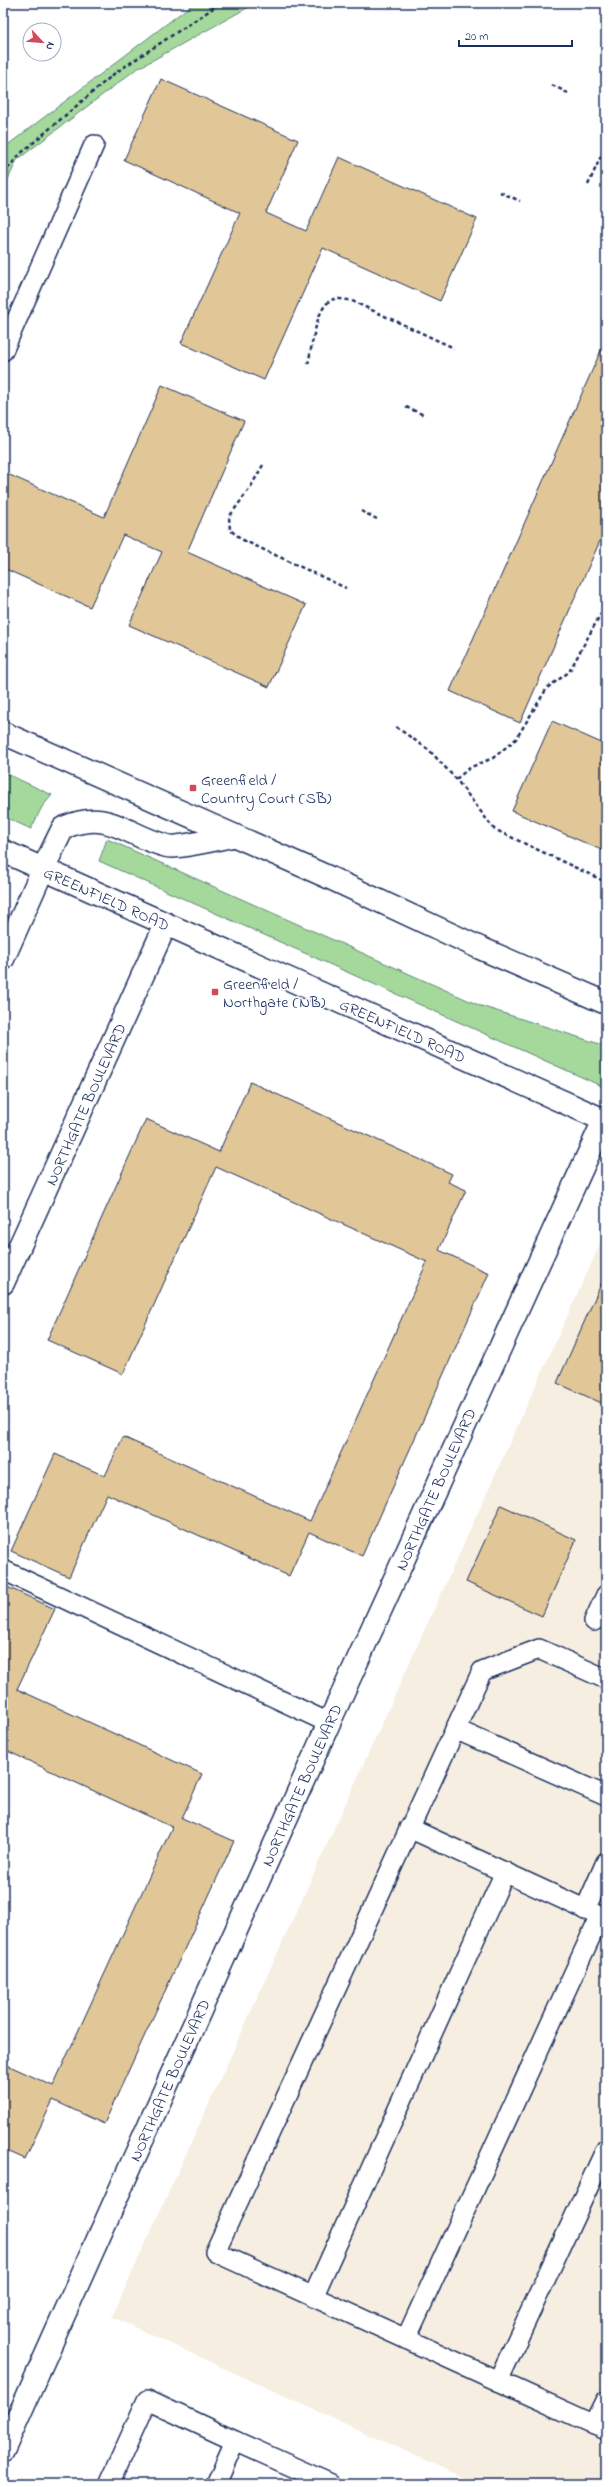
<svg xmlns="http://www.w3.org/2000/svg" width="609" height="2487" font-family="'Indie Flower',sans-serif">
	<rect width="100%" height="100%" fill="#fff"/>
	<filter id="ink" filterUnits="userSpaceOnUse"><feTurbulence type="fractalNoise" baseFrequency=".025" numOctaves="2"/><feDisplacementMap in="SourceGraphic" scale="8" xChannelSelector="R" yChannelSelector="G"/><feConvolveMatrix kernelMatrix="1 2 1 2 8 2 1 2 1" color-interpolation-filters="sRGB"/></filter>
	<g filter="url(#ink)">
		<!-- built -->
		<path fill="#f6eee0" d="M606 1231V2484H477L112 2317Z"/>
		<!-- green -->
		<g fill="#a5d99b" stroke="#60847c">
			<path d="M194 3H256L135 70 17 160 3 190V149L5 147Z"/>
			<path d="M3 772 52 795 42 807 31 829 3 816Z"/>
			<path d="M107 839 481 1006 606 1046V1088L99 861Z"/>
		</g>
		<!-- building -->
		<g fill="#e1c797" stroke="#1b2f5e">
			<path d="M161 79 298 140 266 213 306 231 339 157 477 219 440 301 323 248 264 380 181 343 240 213 124 160Z"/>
			<path d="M602 348 606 350V527L520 723 450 691Z"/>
			<path d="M162 385 244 421 187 552 306 605 269 687 129 625 162 552 123 535 90 607 3 568V472L104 517Z"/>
			<path d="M552 721 606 745V852L512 811Z"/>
			<path d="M250 1082 452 1174 448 1182 466 1190 439 1250 489 1273 362 1556 309 1532 289 1576 107 1494 69 1577 11 1551 55 1454 105 1476 123 1437 310 1521 427 1262 216 1167 123 1374 47 1340 146 1119 219 1152Z"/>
			<path d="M606 1273V1405L557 1383Z"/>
			<path d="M501 1505 576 1540 542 1616 466 1582Z"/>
			<path d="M3 1585 55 1609 17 1689 202 1774 182 1818 234 1841 104 2124 53 2100 25 2159 3 2149V2063L53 2086 172 1827 3 1749V1706L6 1700 3 1699Z"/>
		</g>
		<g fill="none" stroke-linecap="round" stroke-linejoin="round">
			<!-- lane casing -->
			<g stroke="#1b2f5e" stroke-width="22">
				<g id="lane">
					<path d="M3 351 94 145"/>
					<path d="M3 1570 329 1723"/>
					<path d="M594 1621 606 1595"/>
					<path d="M606 1679 539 1649 482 1671 215 2252 606 2430"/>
					<path d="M455 1729 606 1796"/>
					<path d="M409 1828 606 1919"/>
					<path d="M585 1910 606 1862"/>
					<path d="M313 2297 505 1872"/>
					<path d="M406 2339 600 1916"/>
					<path d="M498 2381 606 2149"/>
					<path d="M594 2425 606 2401"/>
					<path d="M109 2484 147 2400 235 2441"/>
					<path d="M216 2484 235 2441 331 2484"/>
				</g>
			</g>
			<!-- street casing -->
			<g stroke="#1b2f5e" stroke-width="25">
				<g id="street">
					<path d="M3 959 43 869"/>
					<path d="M3 1283 166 924"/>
					<path d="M3 2451 329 1723 604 1120"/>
				</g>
			</g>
			<!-- secondary casing -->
			<g stroke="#1b2f5e" stroke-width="25">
				<g id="secondary">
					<path d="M3 733 328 877 480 948 606 1003"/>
					<path d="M3 851 606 1121"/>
					<path d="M43 869 63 828C110 808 124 835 167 846 176 849 220 838 233 836"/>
				</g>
			</g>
			<!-- path -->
			<g stroke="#1b2f5e" stroke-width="2.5" stroke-dasharray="4 3" stroke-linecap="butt">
				<path d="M552 85 568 93"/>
				<path d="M3 174 20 154 115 73 221 3"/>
				<path d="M588 185 606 145"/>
				<path d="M500 192 520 201"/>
				<path d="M308 364C312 348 316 303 334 299 338 298 345 300 350 300L454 348"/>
				<path d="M406 407 424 415"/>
				<path d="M263 465 250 488 229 517 230 530 243 540 346 588"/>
				<path d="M361 511 377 519"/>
				<path d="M396 727 429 750 456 779 494 829 606 882"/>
				<path d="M456 779 471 767 493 758 516 739 547 688 569 672 606 604"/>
			</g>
			<!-- lane -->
			<use href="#lane" stroke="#fff" stroke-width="19"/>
			<!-- street -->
			<use href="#street" stroke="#fff" stroke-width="22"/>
			<!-- secondary -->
			<use href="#secondary" stroke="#fff" stroke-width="22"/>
		</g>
	</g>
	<!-- markers -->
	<g fill="#d1495b" stroke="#fff" stroke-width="1.5">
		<rect x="189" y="784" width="8" height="8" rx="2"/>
		<rect x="211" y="988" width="8" height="8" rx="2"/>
	</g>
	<g text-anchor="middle" stroke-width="3" stroke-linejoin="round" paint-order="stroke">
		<!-- poi labels -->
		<g font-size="16" fill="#1b2f5e" stroke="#fff" text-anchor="start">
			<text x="201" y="785">Greenfield /<tspan x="201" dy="18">Country Court (SB)</tspan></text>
			<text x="223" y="989">Greenfield /<tspan x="223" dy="18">Northgate (NB)</tspan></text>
		</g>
		<!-- street labels -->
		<g font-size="16" fill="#1b2f5e" stroke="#fff">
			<text transform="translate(107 898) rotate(24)" y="6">GREENFIELD ROAD</text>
			<text transform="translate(403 1030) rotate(24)" y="6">GREENFIELD ROAD</text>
			<text transform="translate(85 1104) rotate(-66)" y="6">NORTHGATE BOULEVARD</text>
			<text transform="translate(435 1489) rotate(-66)" y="6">NORTHGATE BOULEVARD</text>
			<text transform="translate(301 1785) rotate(-66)" y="6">NORTHGATE BOULEVARD</text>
			<text transform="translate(169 2080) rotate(-66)" y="6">NORTHGATE BOULEVARD</text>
		</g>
	</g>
	<!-- margin -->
	<rect width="609" height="2487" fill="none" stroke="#fff" stroke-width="16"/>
	<rect x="8" y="8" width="593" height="2471" fill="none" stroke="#1b2f5e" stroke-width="1.5" filter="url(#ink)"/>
	<!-- north arrow -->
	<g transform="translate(42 42) rotate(116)"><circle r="19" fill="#ffffff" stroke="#a4acbf"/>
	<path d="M0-3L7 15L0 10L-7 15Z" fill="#d1495b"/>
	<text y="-6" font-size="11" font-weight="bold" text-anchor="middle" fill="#1b2f5e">N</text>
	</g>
	<!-- scale -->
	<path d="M459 40v6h113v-6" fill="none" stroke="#1b2f5e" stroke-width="2"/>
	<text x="465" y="40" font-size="12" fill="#1b2f5e" stroke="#ffffff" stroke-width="3" paint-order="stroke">20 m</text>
</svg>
